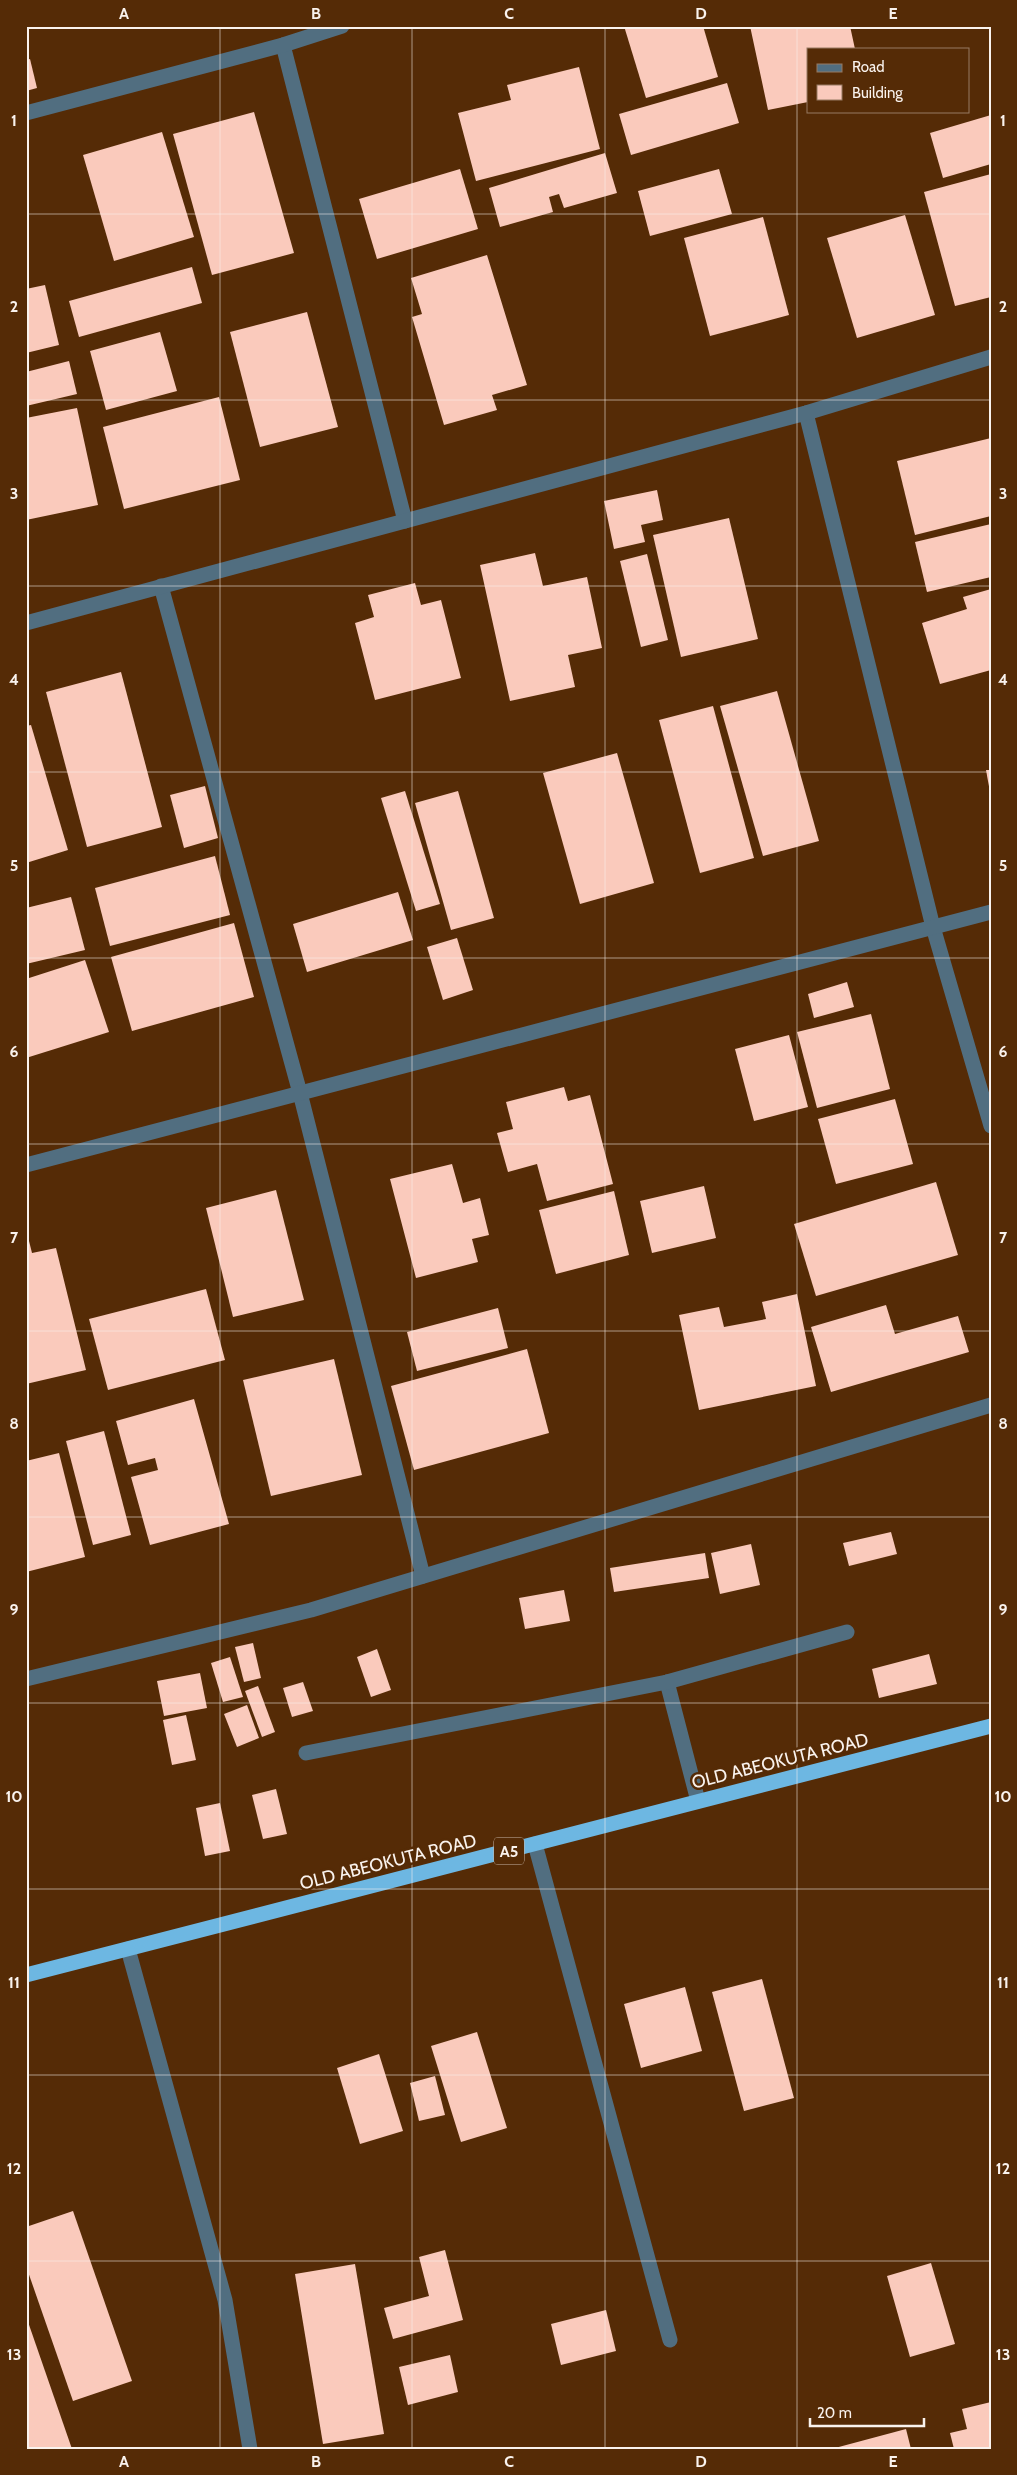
<svg xmlns="http://www.w3.org/2000/svg" width="1017" height="2475" font-family="Cabin,sans-serif">
	<rect width="100%" height="100%" fill="#552b06"/>
	<!-- building -->
	<g fill="#facabc">
		<path d="M624 26H703L718 77 646 98Z"/>
		<path d="M750 26H850L855 49H808V102L768 110Z"/>
		<path d="M30 59 37 88 26 91V60Z"/>
		<path d="M579 67 600 149 476 181 458 113 511 100 507 85Z"/>
		<path d="M727 83 739 123 631 155 619 114Z"/>
		<path d="M254 112 294 253 212 275 173 134Z"/>
		<path d="M991 115V164L943 178 930 133Z"/>
		<path d="M162 132 194 237 114 261 83 155Z"/>
		<path d="M605 153 617 193 564 208 559 194 549 197 553 212 500 227 489 188Z"/>
		<path d="M460 169 478 229 377 259 359 199Z"/>
		<path d="M719 169 732 214 650 236 638 191Z"/>
		<path d="M991 174V297L955 306 924 192Z"/>
		<path d="M905 215 935 315 857 338 827 238Z"/>
		<path d="M763 217 789 315 710 336 684 238Z"/>
		<path d="M487 255 527 385 492 395 497 410 444 425 412 317 422 314 411 278Z"/>
		<path d="M192 267 202 303 79 337 69 301Z"/>
		<path d="M45 285 59 345 26 353V289Z"/>
		<path d="M307 312 338 427 260 447 230 332Z"/>
		<path d="M160 332 177 391 106 410 90 351Z"/>
		<path d="M69 361 77 394 26 406V372Z"/>
		<path d="M219 397 240 480 124 509 103 427Z"/>
		<path d="M77 408 98 505 26 520V418Z"/>
		<path d="M991 438V516L915 535 897 461Z"/>
		<path d="M657 490 663 520 641 525 645 542 614 549 604 501Z"/>
		<path d="M729 518 758 639 681 657 653 535Z"/>
		<path d="M991 524V577L927 592 915 542Z"/>
		<path d="M535 553 543 586 587 577 602 648 568 655 575 687 510 701 480 565Z"/>
		<path d="M647 554 668 640 641 647 620 561Z"/>
		<path d="M415 583 421 605 441 600 461 678 375 700 355 623 374 617 368 595Z"/>
		<path d="M991 589V670L940 684 922 623 967 609 963 597Z"/>
		<path d="M121 672 162 827 87 847 46 692Z"/>
		<path d="M777 691 819 841 763 856 720 706Z"/>
		<path d="M713 706 754 858 700 873 659 720Z"/>
		<path d="M31 725 68 850 26 863V726Z"/>
		<path d="M617 753 654 883 580 904 543 773Z"/>
		<path d="M986 770H991V792H990Z"/>
		<path d="M205 786 218 838 184 848 170 795Z"/>
		<path d="M405 791 440 904 416 911 381 798Z"/>
		<path d="M458 791 494 918 451 930 415 803Z"/>
		<path d="M215 856 230 915 110 946 95 888Z"/>
		<path d="M398 892 413 940 307 972 293 924Z"/>
		<path d="M71 897 85 950 26 964V908Z"/>
		<path d="M234 923 254 997 132 1031 111 957Z"/>
		<path d="M457 938 473 990 443 1000 427 947Z"/>
		<path d="M85 960 109 1032 26 1058V979Z"/>
		<path d="M847 982 854 1007 814 1018 808 994Z"/>
		<path d="M871 1014 890 1089 817 1108 797 1032Z"/>
		<path d="M789 1035 808 1107 754 1121 735 1049Z"/>
		<path d="M564 1087 568 1101 590 1095 613 1184 547 1201 537 1164 508 1172 497 1133 513 1129 506 1102Z"/>
		<path d="M895 1099 913 1164 836 1184 818 1119Z"/>
		<path d="M452 1164 463 1203 480 1198 489 1235 472 1239 478 1262 416 1278 390 1179Z"/>
		<path d="M936 1182 958 1255 816 1296 794 1224Z"/>
		<path d="M704 1186 716 1238 652 1253 640 1201Z"/>
		<path d="M276 1190 304 1300 233 1317 206 1208Z"/>
		<path d="M614 1191 629 1255 556 1274 539 1210Z"/>
		<path d="M26 1237H28L32 1253 56 1248 86 1370 26 1384Z"/>
		<path d="M206 1289 225 1360 108 1390 89 1319Z"/>
		<path d="M797 1294 816 1386 699 1410 679 1315 719 1307 724 1327 766 1319 762 1302Z"/>
		<path d="M886 1305 895 1334 958 1316 969 1352 831 1392 811 1327Z"/>
		<path d="M498 1308 508 1348 417 1371 407 1332Z"/>
		<path d="M527 1349 549 1433 414 1470 391 1386Z"/>
		<path d="M334 1359 362 1475 271 1496 243 1380Z"/>
		<path d="M194 1399 229 1524 150 1545 131 1477 158 1470 155 1458 128 1465 116 1421Z"/>
		<path d="M104 1431 131 1535 93 1545 66 1441Z"/>
		<path d="M59 1453 85 1557 26 1572V1461Z"/>
		<path d="M891 1532 897 1554 849 1566 843 1543Z"/>
		<path d="M751 1544 760 1585 720 1594 711 1553Z"/>
		<path d="M705 1553 709 1578 614 1592 610 1568Z"/>
		<path d="M564 1590 570 1621 525 1629 519 1598Z"/>
		<path d="M253 1643 261 1678 244 1682 235 1647Z"/>
		<path d="M377 1649 391 1690 371 1697 357 1657Z"/>
		<path d="M929 1654 937 1684 879 1698 872 1669Z"/>
		<path d="M230 1657 243 1697 223 1702 211 1663Z"/>
		<path d="M200 1673 207 1708 164 1716 157 1681Z"/>
		<path d="M303 1682 313 1711 292 1717 283 1688Z"/>
		<path d="M258 1686 275 1732 262 1737 245 1691Z"/>
		<path d="M247 1705 259 1738 237 1747 224 1714Z"/>
		<path d="M186 1715 196 1760 172 1765 163 1720Z"/>
		<path d="M276 1789 287 1834 263 1839 252 1795Z"/>
		<path d="M220 1803 230 1851 205 1856 196 1808Z"/>
		<path d="M762 1979 794 2098 744 2111 712 1992Z"/>
		<path d="M685 1987 702 2051 641 2068 624 2004Z"/>
		<path d="M477 2032 507 2128 461 2142 431 2046Z"/>
		<path d="M379 2054 403 2131 360 2144 337 2068Z"/>
		<path d="M435 2076 445 2115 419 2121 410 2083Z"/>
		<path d="M73 2211 132 2381 73 2401 26 2266V2227Z"/>
		<path d="M445 2250 463 2320 393 2339 384 2308 429 2296 419 2257Z"/>
		<path d="M931 2263 955 2344 910 2357 887 2276Z"/>
		<path d="M355 2264 384 2434 323 2444 295 2274Z"/>
		<path d="M606 2310 616 2351 561 2365 551 2324Z"/>
		<path d="M26 2319H27L72 2449H26Z"/>
		<path d="M450 2355 458 2392 408 2405 399 2367Z"/>
		<path d="M991 2402V2449H954L950 2433 967 2429 962 2409Z"/>
		<path d="M906 2429 911 2449H835V2448Z"/>
	</g>
	<g fill="none" stroke-linecap="round" stroke-linejoin="round">
		<!-- minor -->
		<g stroke="#516e80" stroke-width="15">
			<path d="M283 45 405 521"/>
			<path d="M26 113 283 45 342 26"/>
			<path d="M806 413 933 927 991 1126"/>
			<path d="M161 586 300 1093 423 1576"/>
			<path d="M26 623 806 413 991 357"/>
			<path d="M26 1165 991 912"/>
			<path d="M26 1679 311 1610 991 1405"/>
			<path d="M667 1682 698 1801"/>
			<path d="M306 1753 667 1682 847 1632"/>
			<path d="M535 1844 670 2340"/>
			<path d="M128 1949 225 2300 250 2449"/>
		</g>
		<!-- highway -->
		<path stroke="#6db7e2" stroke-width="15" d="M26 1975 991 1726"/>
	</g>
	<!-- grid -->
	<path fill="none" stroke="#faf3ee" stroke-width="1" stroke-opacity="0.55" d="M220 26V2449M412 26V2449M605 26V2449M797 26V2449M26 214H991M26 400H991M26 586H991M26 772H991M26 958H991M26 1144H991M26 1331H991M26 1517H991M26 1703H991M26 1889H991M26 2075H991M26 2261H991"/>
	<g text-anchor="middle" stroke-width="5" stroke-linejoin="round" paint-order="stroke">
		<!-- shield labels -->
		<rect fill="#552b06" stroke="#c8b7a8" stroke-width="1" x="494" y="1837.5" width="30" height="27" rx="4"/>
		<g font-size="16" font-weight="bold" fill="#faf3ee">
			<text x="509" y="1857">A5</text>
		</g>
		<!-- street labels -->
		<g font-size="18" fill="#faf3ee" stroke="#552b06">
			<text transform="translate(780 1761) rotate(-14)" y="6">OLD ABEOKUTA ROAD</text>
			<text transform="translate(388 1862) rotate(-14)" y="6">OLD ABEOKUTA ROAD</text>
		</g>
	</g>
	<!-- border -->
	<rect width="1017" height="2475" fill="none" stroke="#552b06" stroke-width="55"/>
	<!-- legend -->
	<rect x="807" y="48" width="162" height="65" fill="#552b06" stroke="#977b63"/>
	<rect x="817" y="64" width="25" height="8" fill="#516e80" stroke="#977b63"/>
	<text x="852" y="72" font-size="15" fill="#faf3ee">Road</text>
	<rect x="817" y="85" width="25" height="15" fill="#facabc" stroke="#977b63"/>
	<text x="852" y="98" font-size="15" fill="#faf3ee">Building</text>
	<!-- scale -->
	<path d="M810 2418v8h114v-8" fill="none" stroke="#faf3ee" stroke-width="2.5"/>
	<text x="817" y="2418" font-size="15" fill="#faf3ee" stroke="#552b06" stroke-width="4" paint-order="stroke">20 m</text>
	<rect x="28" y="28" width="962" height="2420" fill="none" stroke="#faf3ee" stroke-width="2"/>
	<g font-size="16" text-anchor="middle" font-weight="bold" fill="#faf3ee">
		<text x="124" y="19">A</text>
		<text x="316" y="19">B</text>
		<text x="509" y="19">C</text>
		<text x="701" y="19">D</text>
		<text x="893" y="19">E</text>
		<text x="14" y="126">1</text>
		<text x="1003" y="126">1</text>
		<text x="14" y="312">2</text>
		<text x="1003" y="312">2</text>
		<text x="14" y="499">3</text>
		<text x="1003" y="499">3</text>
		<text x="14" y="685">4</text>
		<text x="1003" y="685">4</text>
		<text x="14" y="871">5</text>
		<text x="1003" y="871">5</text>
		<text x="14" y="1057">6</text>
		<text x="1003" y="1057">6</text>
		<text x="14" y="1243">7</text>
		<text x="1003" y="1243">7</text>
		<text x="14" y="1429">8</text>
		<text x="1003" y="1429">8</text>
		<text x="14" y="1615">9</text>
		<text x="1003" y="1615">9</text>
		<text x="14" y="1802">10</text>
		<text x="1003" y="1802">10</text>
		<text x="14" y="1988">11</text>
		<text x="1003" y="1988">11</text>
		<text x="14" y="2174">12</text>
		<text x="1003" y="2174">12</text>
		<text x="14" y="2360">13</text>
		<text x="1003" y="2360">13</text>
		<text x="124" y="2467">A</text>
		<text x="316" y="2467">B</text>
		<text x="509" y="2467">C</text>
		<text x="701" y="2467">D</text>
		<text x="893" y="2467">E</text>
	</g>
</svg>
